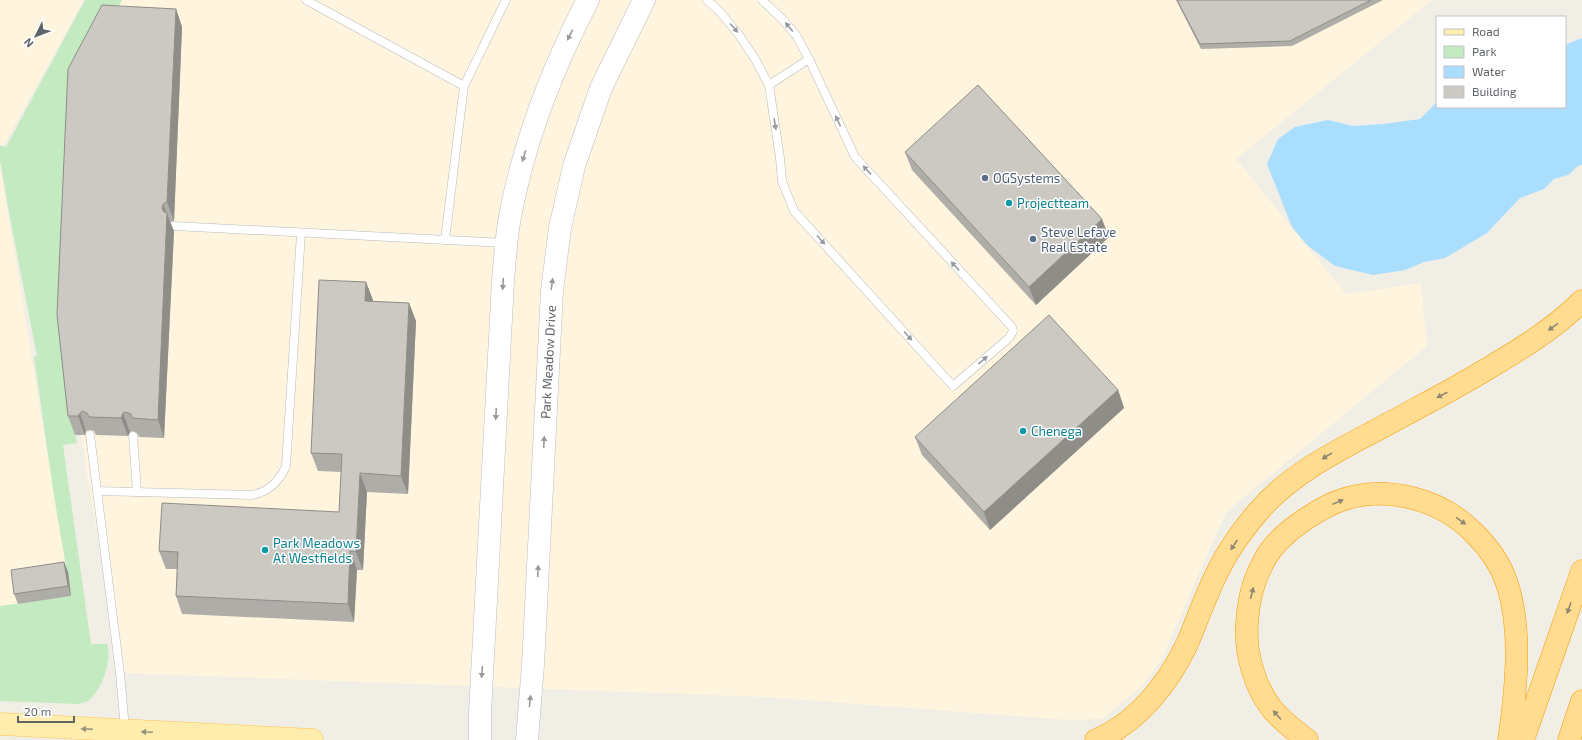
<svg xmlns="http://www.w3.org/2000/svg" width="1582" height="740" font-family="'Exo 2',sans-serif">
	<rect width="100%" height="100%" fill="#f1eee6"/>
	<!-- commercial -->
	<g fill="#fff5de">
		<path d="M0 0H84L0 152Z"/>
		<path d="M122 0H1432L1236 159 1346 294 1421 283 1427 346 1226 512 1162 658 1143 685 1102 719 1068 720 765 697 120 673 64 334 109 24Z"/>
		<path d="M0 165 71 596 0 651Z"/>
	</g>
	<!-- green -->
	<path fill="#c4eac1" d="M85 0H122L109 24 75 435 77 443 63 445 91 644H107C113 659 101 692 88 701 85 702 81 703 79 704L0 701V606L71 596 54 496 34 357 37 356 10 218 0 161V145L6 147Z"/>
	<!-- water -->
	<path fill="#a9deff" d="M1582 38V165H1579L1568 175 1554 179 1544 189 1520 198 1487 233 1445 258 1424 262 1405 270 1373 275 1335 266 1307 245 1292 227 1267 164 1278 139 1295 127 1328 120 1353 126 1383 124 1420 119 1437 102V107H1565V45Z"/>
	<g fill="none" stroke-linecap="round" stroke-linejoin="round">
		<!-- lane casing -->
		<g stroke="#b7babe" stroke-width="9">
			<g id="lane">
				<path d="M306 0 464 86 445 240"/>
				<path d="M707 0 720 12 739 35 755 59 769 85 780 158 782 181 794 211 953 386 1009 338 1013 331 1012 327 855 157 809 59 796 35 782 19 762 0"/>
				<path d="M769 85 809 59"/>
				<path d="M464 86 506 0"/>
				<path d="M174 226 505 243"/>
				<path d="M90 435 120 673 125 730"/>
				<path d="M133 436 137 492"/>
				<path d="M97 491 252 495C269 492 279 482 286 466L301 233"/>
			</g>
		</g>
		<!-- secondary casing -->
		<g stroke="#b8bcc1" stroke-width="23">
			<g id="secondary">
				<path d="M480 740V713L503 281C505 259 506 238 510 217 524 141 552 69 588 0"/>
				<path d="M527 740 533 665 552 291 560 228 574 166 601 88 644 0"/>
			</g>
		</g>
		<!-- primary casing -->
		<g stroke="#fcc454" stroke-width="23">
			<path id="primary" d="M0 724 312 740"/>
		</g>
		<!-- highway casing -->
		<g stroke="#f89c00" stroke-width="23">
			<g id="highway">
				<path d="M1096 740C1137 723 1168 684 1187 644 1197 621 1205 597 1216 575 1226 553 1241 532 1257 513 1288 476 1331 454 1373 432 1415 409 1457 388 1497 363 1528 345 1557 326 1582 301"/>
				<path d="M1307 740C1294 730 1282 721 1272 709 1254 686 1245 652 1247 624 1248 603 1253 581 1263 563 1272 544 1288 531 1304 520 1315 513 1327 505 1339 501 1386 484 1442 499 1475 534 1488 547 1500 563 1506 581 1523 628 1516 691 1509 740"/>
				<path d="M1523 740 1582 571"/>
				<path d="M1569 740 1582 701"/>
			</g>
		</g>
		<!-- lane -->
		<use href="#lane" stroke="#fff" stroke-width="8"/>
		<!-- secondary -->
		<use href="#secondary" stroke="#fff" stroke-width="22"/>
		<!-- primary -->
		<use href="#primary" stroke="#ffedae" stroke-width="22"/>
		<!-- highway -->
		<use href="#highway" stroke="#ffdc90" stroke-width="22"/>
	</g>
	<!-- wall -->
	<g fill="#afada8">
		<path d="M1176 0H1383L1292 46 1201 49Z"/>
		<path d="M176 9 182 27 174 221 170 222 174 231 164 438 139 437 137 433 133 431 130 432 128 436 96 435 94 431 90 430 86 431 85 435H75L68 416Z"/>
		<path d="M905 152 1109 237 1036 305 912 170Z"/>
		<path d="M366 282 373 301 409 303 416 321 408 494 367 492 363 570H357L354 622 182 614 176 596 177 569H166L159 551 339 512 341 472 318 471 311 453Z"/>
		<path d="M1118 390 1124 408 990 530 922 455 915 437Z"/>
		<path d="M64 562 68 572 71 596 18 604 14 594Z"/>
	</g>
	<!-- shaded-wall -->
	<g fill="#8f8d88">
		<path d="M176 9 182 27 174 221 167 202Z"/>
		<path d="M163 204 174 231 164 438 158 420 162 208Z"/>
		<path d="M1102 219 1109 237 1036 305 1029 287Z"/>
		<path d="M366 282 373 300 372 319 365 301Z"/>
		<path d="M409 303 416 321 408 494 401 476Z"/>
		<path d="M1118 390 1124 408 990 530 984 512Z"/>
		<path d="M80 413 86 431 85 435 78 416Z"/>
		<path d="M123 413 130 432 128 436 121 418Z"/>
		<path d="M360 473 367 492 363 570 356 552Z"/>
		<path d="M350 551 357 570 354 622 348 604Z"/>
		<path d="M64 562 68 572 71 596 68 586Z"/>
	</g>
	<!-- building -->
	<g fill="#ccc9c3" stroke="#8f8d88">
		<path d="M1177 0H1371L1290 41 1200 44Z"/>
		<path d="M102 5 176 9 167 202 163 204 162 208 164 212 167 213 158 420 132 418 131 414 126 412 123 413 121 418 89 417 87 413 83 411 80 413 78 416H68L57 315 68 69Z"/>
		<path d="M978 85 1102 219 1029 287 905 152Z"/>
		<path d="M319 280 366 282 365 301 409 303 401 476 360 473 356 552 350 551 348 604 176 596 178 552 159 551 162 503 339 512 342 454 311 453Z"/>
		<path d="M1049 315 1118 390 984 512 915 437Z"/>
		<path d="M64 562 68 586 14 594 11 570Z"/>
	</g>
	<!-- one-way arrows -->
	<defs><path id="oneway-solid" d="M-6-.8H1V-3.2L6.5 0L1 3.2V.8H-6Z"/></defs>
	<g fill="#969a9d">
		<use href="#oneway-solid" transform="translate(789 27) rotate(-130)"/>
		<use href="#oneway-solid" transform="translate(734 28) rotate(49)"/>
		<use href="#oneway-solid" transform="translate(570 35) rotate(116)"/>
		<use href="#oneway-solid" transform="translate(838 121) rotate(-115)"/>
		<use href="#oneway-solid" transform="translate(775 124) rotate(81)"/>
		<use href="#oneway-solid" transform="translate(524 156) rotate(106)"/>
		<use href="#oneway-solid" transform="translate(867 170) rotate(-133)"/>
		<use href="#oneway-solid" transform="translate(821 240) rotate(48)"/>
		<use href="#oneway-solid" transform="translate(955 266) rotate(-133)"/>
		<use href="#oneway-solid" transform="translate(503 284) rotate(93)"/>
		<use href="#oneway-solid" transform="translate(552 284) rotate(-82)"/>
		<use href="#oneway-solid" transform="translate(908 336) rotate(48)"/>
		<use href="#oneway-solid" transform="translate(983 360) rotate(-40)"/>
		<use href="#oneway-solid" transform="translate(496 414) rotate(93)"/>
		<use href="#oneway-solid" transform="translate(544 442) rotate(-87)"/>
		<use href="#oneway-solid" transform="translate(538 571) rotate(-87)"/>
		<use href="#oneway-solid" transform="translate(482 672) rotate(94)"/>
		<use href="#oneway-solid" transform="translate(530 701) rotate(-84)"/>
	</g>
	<g fill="#8e8774">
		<use href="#oneway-solid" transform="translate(1553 327) rotate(144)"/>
		<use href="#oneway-solid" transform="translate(1442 395) rotate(152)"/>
		<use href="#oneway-solid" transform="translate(1327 456) rotate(148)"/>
		<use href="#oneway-solid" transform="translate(1338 502) rotate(-22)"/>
		<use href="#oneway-solid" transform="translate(1461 521) rotate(36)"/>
		<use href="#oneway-solid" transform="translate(1234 545) rotate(123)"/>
		<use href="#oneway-solid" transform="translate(1252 593) rotate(-76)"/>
		<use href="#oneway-solid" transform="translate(1569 608) rotate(109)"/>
		<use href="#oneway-solid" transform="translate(1277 715) rotate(-132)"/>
	</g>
	<g fill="#969380">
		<use href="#oneway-solid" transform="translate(87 729) rotate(-177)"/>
		<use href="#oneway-solid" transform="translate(147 732) rotate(-177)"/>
	</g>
	<!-- markers -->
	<g fill="#5c6f8a" stroke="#fff" stroke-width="1.5">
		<circle cx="985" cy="178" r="4"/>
		<circle cx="1033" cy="239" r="4"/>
	</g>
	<g fill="#0f9aa8" stroke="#fff" stroke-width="1.5">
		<circle cx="1009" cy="203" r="4"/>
		<circle cx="1023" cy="431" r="4"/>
		<circle cx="265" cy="550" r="4"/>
	</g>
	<g text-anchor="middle" stroke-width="3" stroke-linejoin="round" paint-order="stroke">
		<!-- service labels -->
		<g font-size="13" fill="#4e5e75" stroke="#fff" text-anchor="start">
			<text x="993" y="183">OGSystems</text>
			<text x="1041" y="237">Steve Lefave<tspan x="1041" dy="15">Real Estate</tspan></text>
		</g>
		<!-- culture labels -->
		<g font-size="13" fill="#0d838f" stroke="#fff" text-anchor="start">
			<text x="1017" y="208">Projectteam</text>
			<text x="1031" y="436">Chenega</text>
			<text x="273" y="548">Park Meadows<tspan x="273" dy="15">At Westfields</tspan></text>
		</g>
		<!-- street labels -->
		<g font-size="13" fill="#5e6368" stroke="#fff">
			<text transform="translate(548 362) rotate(-87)" y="5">Park Meadow Drive</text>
		</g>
	</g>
	<!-- legend -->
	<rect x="1436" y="16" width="130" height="92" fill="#ffffff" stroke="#bfc1c3"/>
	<rect x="1444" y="29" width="20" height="6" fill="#ffedae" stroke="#bfc1c3"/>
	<text x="1472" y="36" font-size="12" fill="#5e6368">Road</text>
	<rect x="1444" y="46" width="20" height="12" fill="#c4eac1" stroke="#bfc1c3"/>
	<text x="1472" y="56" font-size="12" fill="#5e6368">Park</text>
	<rect x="1444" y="66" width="20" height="12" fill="#a9deff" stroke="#bfc1c3"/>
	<text x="1472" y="76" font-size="12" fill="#5e6368">Water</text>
	<rect x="1444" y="86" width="20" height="12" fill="#ccc9c3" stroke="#bfc1c3"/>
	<text x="1472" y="96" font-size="12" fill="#5e6368">Building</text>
	<!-- north arrow -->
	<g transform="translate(36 36) rotate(227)" stroke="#ffffff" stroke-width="3" paint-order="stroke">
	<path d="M0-3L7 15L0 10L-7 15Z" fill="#5e6368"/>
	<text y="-6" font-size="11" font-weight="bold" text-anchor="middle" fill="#5e6368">N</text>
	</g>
	<!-- scale -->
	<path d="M18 716v6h56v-6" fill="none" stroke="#5e6368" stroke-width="2"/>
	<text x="24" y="716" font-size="12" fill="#5e6368" stroke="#ffffff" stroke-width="3" paint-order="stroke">20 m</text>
</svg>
